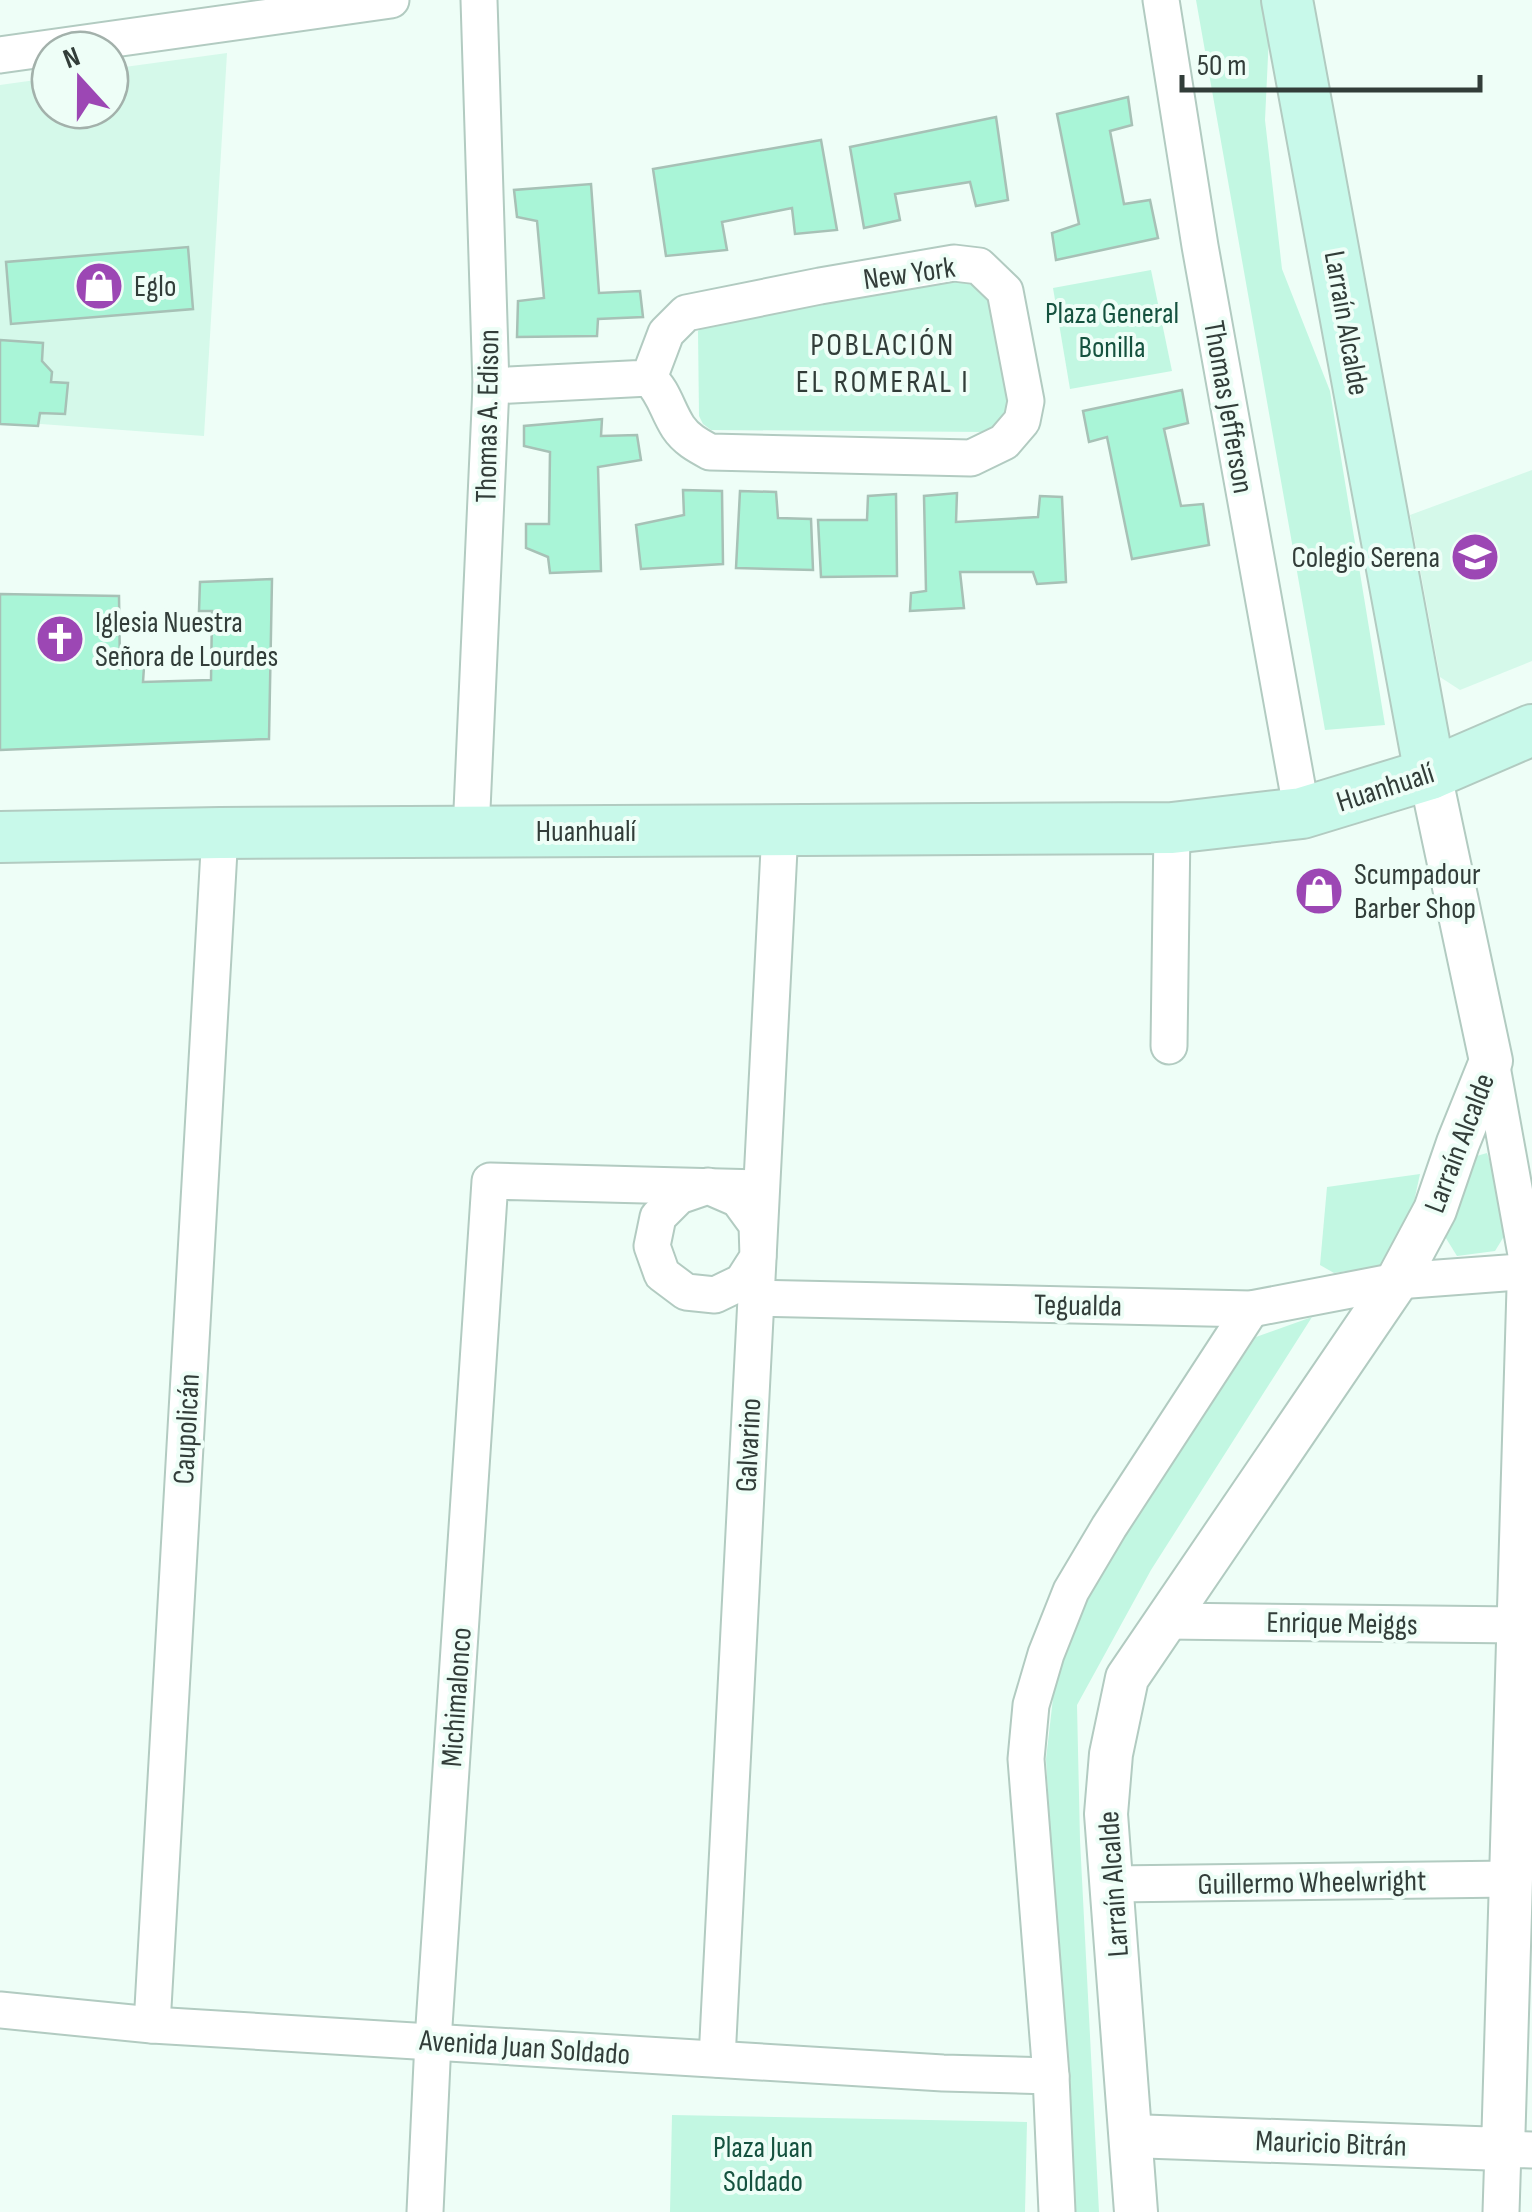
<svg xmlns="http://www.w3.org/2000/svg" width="1532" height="2212" font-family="'Sofia Sans Condensed',sans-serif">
	<rect width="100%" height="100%" fill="#eefef7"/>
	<!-- built -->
	<g fill="#d5f9ea">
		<path d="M227 53 204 436 0 421V85L50 78V110H110V69Z"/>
		<path d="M1532 470V661L1460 690 1440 677 1410 515Z"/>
	</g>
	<!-- green -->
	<g fill="#c2f7e2">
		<path d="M1196 0H1263L1269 35 1265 120 1282 269 1330 391 1385 725 1325 730Z"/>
		<path d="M1151 270 1172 371 1070 389 1053 288Z"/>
		<path d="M972 276 994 292 1015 404 998 426 985 432 711 430 703 424 699 416 698 331 705 324Z"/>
		<path d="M1487 1153 1511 1225 1495 1251 1457 1256 1439 1227 1473 1157Z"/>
		<path d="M1420 1174 1410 1220 1382 1266 1334 1273 1320 1265 1327 1187Z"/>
		<path d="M1312 1317 1151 1570 1077 1705 1080 1840 1099 2212H1071L1046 1759 1055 1681 1093 1583 1256 1337Z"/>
		<path d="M672 2115 1027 2122 1025 2212H670Z"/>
	</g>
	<!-- building -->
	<g fill="#a9f5d7" stroke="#a7c1b6" stroke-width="2.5">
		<path d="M1128 97 1132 125 1110 131 1124 204 1150 200 1158 238 1056 260 1052 233 1079 224 1057 114Z"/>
		<path d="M996 117 1008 200 976 206 970 182 895 194 900 220 864 228 850 147Z"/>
		<path d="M821 140 837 230 795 234 792 208 722 222 727 250 666 256 653 169Z"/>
		<path d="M591 184 599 293 640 291 643 317 598 319 597 336 517 337 518 301 544 298 537 221 517 217 514 190Z"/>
		<path d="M188 247 193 309 11 324 6 262Z"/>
		<path d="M0 340 43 343 42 361 52 372 51 382 68 383 65 414 40 413 38 426 0 424Z"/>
		<path d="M1182 390 1188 423 1164 429 1181 506 1203 504 1209 545 1132 559 1107 437 1089 442 1083 411Z"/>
		<path d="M602 419 601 436 637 435 641 460 598 467 601 571 550 573 548 557 526 548V524H549L550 452 524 446V426Z"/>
		<path d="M683 490 722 491 723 564 641 569 636 525 684 515Z"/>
		<path d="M740 491 776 492 778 518 811 519 813 570 736 568Z"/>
		<path d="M957 493 956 522 1038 517 1040 496 1062 497 1066 582 1037 584 1033 572H960L964 608 910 611 911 593 926 591 924 496Z"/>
		<path d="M896 494 897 576 821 577 818 520H867L868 496Z"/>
		<path d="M272 579 269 739 0 750V594L119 596 120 669 144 667 143 682 211 680 212 611H199L200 582Z"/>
	</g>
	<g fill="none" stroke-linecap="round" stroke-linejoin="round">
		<!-- minor casing -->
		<g stroke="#b2cbc1" stroke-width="39">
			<g id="minor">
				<path d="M1161 0 1200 246 1302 813"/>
				<path d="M0 55 391 0"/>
				<path d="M491 386 649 378C664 392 667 410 678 427 686 439 697 445 710 452L971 458 1004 442 1022 421 1026 401 1005 291 979 266 954 263 820 286 686 313 666 333 649 378"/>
				<path d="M471 832 491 386 479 0"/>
				<path d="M1169 1046 1172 828"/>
				<path d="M1491 1061 1529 1271"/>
				<path d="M708 1186 738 1199 757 1225 758 1257 742 1282 715 1295 686 1292 662 1274 652 1246 658 1217 679 1196Z"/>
				<path d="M756 1298 1251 1309 1397 1281 1532 1271"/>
				<path d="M1165 1621 1519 1625"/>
				<path d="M1112 1884 1511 1879"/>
				<path d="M0 2010 152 2025 943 2073 1051 2076"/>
				<path d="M152 2025 220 833"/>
				<path d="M717 2059 780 830"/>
				<path d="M425 2212 433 2041 490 1181 761 1188"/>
				<path d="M1057 2212 1051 2076 1026 1759 1031 1705 1046 1654 1071 1591 1109 1527 1251 1309"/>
				<path d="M1501 2212 1503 2149 1532 2150"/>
			</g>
		</g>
		<!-- tertiary casing -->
		<g stroke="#b2cbc1" stroke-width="46">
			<g id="tertiary">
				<path d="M1131 2136 1503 2149 1529 1271"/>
				<path d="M1136 2212 1106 1814 1111 1754 1127 1678 1397 1281 1435 1210 1458 1143 1491 1061 1430 774"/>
			</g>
		</g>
		<!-- secondary casing -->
		<g stroke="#b2cbc1" stroke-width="54">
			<g id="secondary">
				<path d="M1287 0 1430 774"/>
				<path d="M0 837 220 833 1172 828 1302 813 1430 774 1532 730"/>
			</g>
		</g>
		<!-- minor -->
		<use href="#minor" stroke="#fff" stroke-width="35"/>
		<!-- tertiary -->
		<use href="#tertiary" stroke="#fff" stroke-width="42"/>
		<!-- secondary -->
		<use href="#secondary" stroke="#c8f9ea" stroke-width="50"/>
	</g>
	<!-- icons -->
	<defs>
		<g id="shop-disc" transform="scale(2.5)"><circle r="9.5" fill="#9c47b4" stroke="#eefef7"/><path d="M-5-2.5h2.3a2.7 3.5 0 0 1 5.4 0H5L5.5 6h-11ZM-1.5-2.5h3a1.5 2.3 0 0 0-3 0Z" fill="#fff"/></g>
		<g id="school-disc" transform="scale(2.5)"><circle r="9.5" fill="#9c47b4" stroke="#eefef7"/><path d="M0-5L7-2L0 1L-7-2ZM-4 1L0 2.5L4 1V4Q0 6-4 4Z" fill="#fff"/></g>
		<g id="church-disc" transform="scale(2.5)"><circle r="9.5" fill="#9c47b4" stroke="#eefef7"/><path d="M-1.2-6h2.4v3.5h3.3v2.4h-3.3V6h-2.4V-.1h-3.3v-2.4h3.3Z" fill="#fff"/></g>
	</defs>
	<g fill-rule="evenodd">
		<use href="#shop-disc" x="99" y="286"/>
		<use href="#school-disc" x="1475" y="557"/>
		<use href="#church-disc" x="60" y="639"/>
		<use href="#shop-disc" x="1319" y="891"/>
	</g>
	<g text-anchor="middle" stroke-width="8" stroke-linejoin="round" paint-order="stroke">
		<!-- street labels -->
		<g font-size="30" fill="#323d39" stroke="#eefef7">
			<text transform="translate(909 273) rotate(-8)" y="10">New York</text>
			<text transform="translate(1347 323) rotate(80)" y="10">Larraín Alcalde</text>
			<text transform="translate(1229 407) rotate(80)" y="10">Thomas Jefferson</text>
			<text transform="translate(487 416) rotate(-89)" y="10">Thomas A. Edison</text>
			<text transform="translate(1385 787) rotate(-18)" y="10">Huanhualí</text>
			<text x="586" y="841">Huanhualí</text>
			<text transform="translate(1459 1143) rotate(-69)" y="10">Larraín Alcalde</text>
			<text transform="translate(1078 1305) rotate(1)" y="10">Tegualda</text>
			<text transform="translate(186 1429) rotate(-87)" y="10">Caupolicán</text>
			<text transform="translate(748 1445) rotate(-87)" y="10">Galvarino</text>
			<text transform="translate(1342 1623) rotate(1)" y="10">Enrique Meiggs</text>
			<text transform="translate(456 1697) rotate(-86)" y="10">Michimalonco</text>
			<text transform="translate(1312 1882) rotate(-1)" y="10">Guillermo Wheelwright</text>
			<text transform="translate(1113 1884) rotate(-94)" y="10">Larraín Alcalde</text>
			<text transform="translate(525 2047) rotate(4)" y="10">Avenida Juan Soldado</text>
			<text transform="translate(1331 2143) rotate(2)" y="10">Mauricio Bitrán</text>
		</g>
		<!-- poi labels -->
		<g font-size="30" fill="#323d39" stroke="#eefef7" text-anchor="start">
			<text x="134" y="296">Eglo</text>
			<text x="1440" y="567" text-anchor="end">Colegio Serena</text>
			<text x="95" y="632">Iglesia Nuestra<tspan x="95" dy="34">Señora de Lourdes</tspan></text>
			<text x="1354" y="884">Scumpadour<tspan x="1354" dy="34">Barber Shop</tspan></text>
		</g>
		<!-- park labels -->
		<g font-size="30" fill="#15523f" stroke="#eefef7">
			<text x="1112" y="323">Plaza General<tspan x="1112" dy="34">Bonilla</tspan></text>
			<text x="763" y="2157">Plaza Juan<tspan x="763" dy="34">Soldado</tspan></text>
		</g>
		<!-- neighbourhood labels -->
		<g font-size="32" letter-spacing="2.5" fill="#323d39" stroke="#eefef7">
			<text x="883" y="355">POBLACIÓN<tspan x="883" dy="37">EL ROMERAL I</tspan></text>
		</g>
	</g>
	<!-- north arrow -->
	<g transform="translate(80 80) rotate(339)"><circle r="48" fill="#eefef7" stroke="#a3b1ab" stroke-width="2.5"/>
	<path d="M0-8L18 38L0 25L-18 38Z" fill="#9c47b4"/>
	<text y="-15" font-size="28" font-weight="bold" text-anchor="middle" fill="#323d39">N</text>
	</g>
	<!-- scale -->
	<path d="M1182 75v15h298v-15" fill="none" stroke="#323d39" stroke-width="5"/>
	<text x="1197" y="75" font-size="30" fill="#323d39" stroke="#eefef7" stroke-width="8" paint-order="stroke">50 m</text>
</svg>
